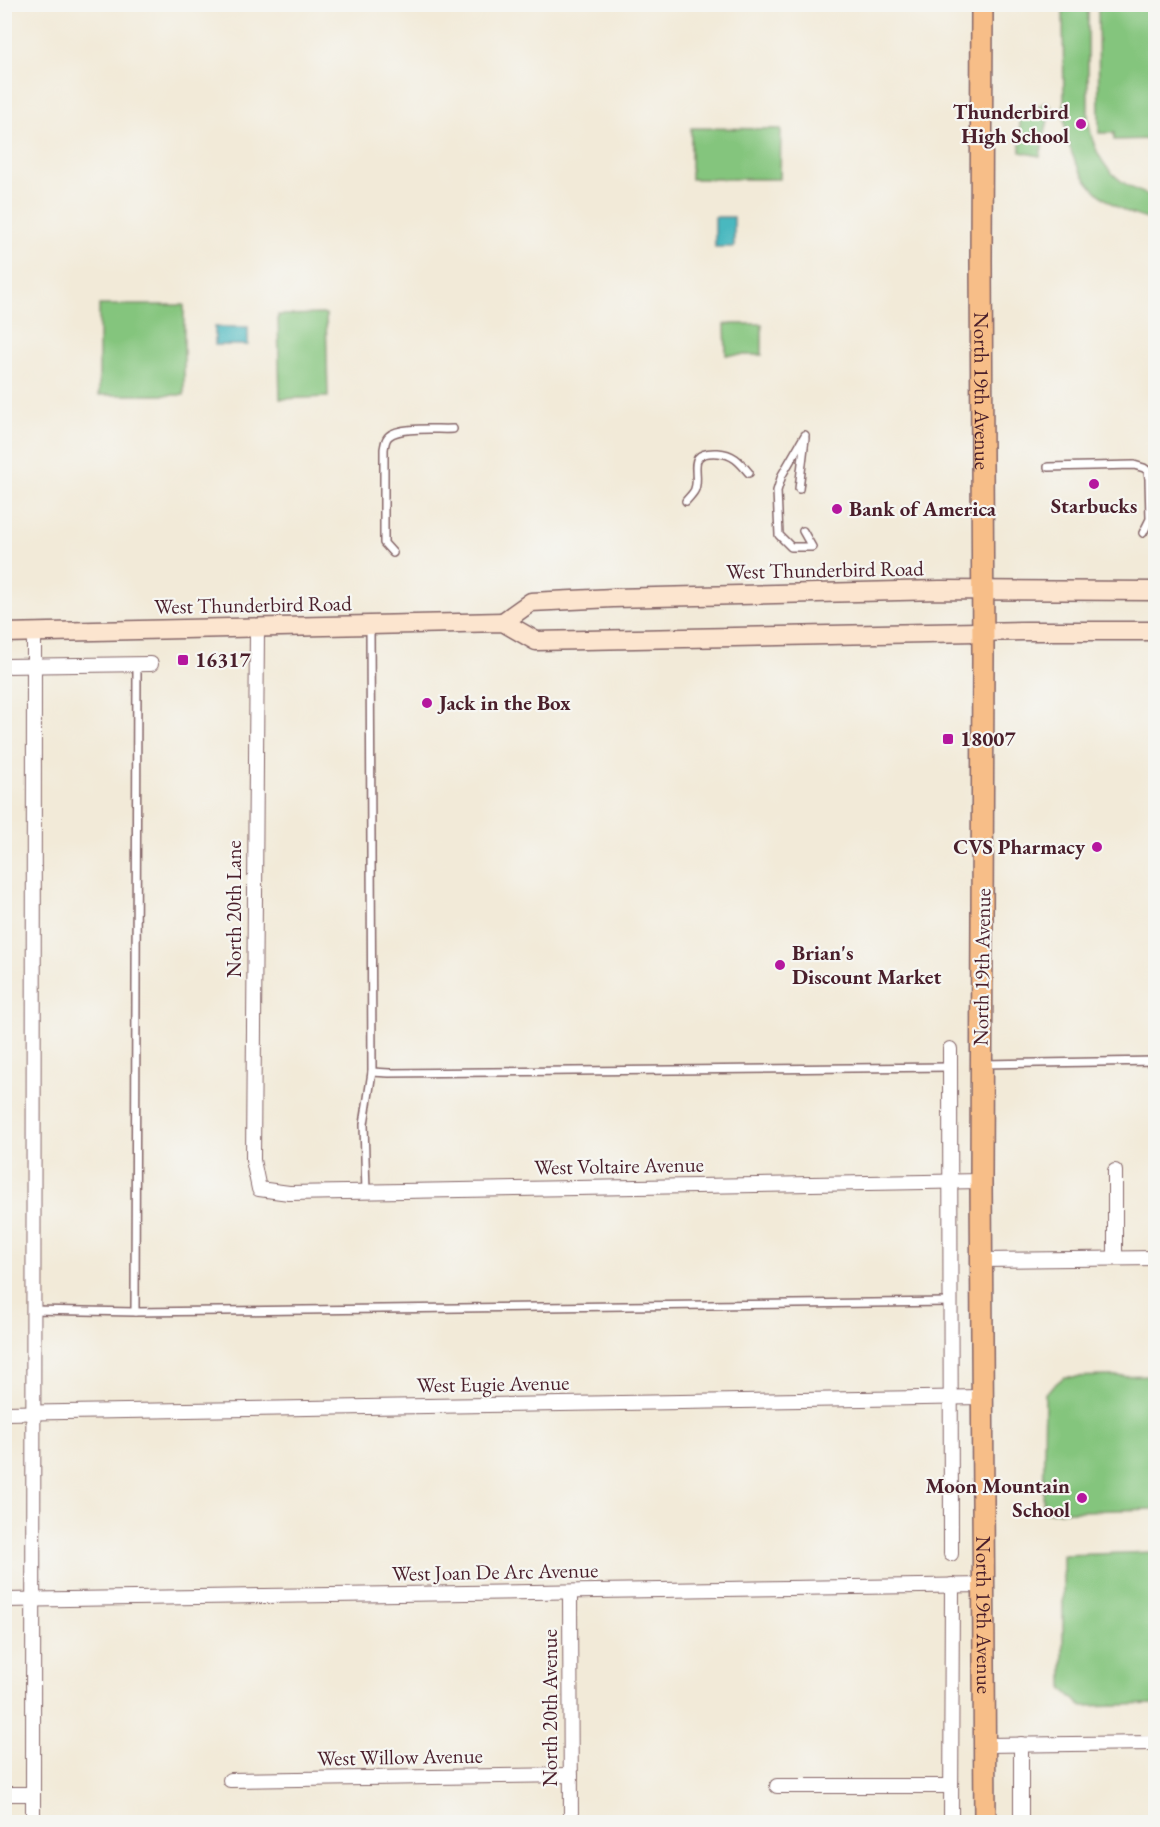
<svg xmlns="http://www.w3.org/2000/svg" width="1160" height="1827" font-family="'EB Garamond',serif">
	<rect width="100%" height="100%" fill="#f6f6f2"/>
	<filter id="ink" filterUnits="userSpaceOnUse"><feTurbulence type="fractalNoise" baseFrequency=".0167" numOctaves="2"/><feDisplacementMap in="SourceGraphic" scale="12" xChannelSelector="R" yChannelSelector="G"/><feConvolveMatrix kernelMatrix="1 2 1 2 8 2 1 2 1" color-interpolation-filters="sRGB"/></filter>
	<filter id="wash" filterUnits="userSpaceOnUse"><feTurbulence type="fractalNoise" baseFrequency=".008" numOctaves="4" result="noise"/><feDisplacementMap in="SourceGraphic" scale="24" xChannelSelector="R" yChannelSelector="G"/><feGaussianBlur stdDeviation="1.35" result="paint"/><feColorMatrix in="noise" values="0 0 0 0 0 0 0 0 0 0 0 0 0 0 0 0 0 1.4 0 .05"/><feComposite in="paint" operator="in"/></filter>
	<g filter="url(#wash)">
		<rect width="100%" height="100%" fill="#f2ead8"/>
		<!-- green -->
		<g fill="#84c57d" stroke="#677254" stroke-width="1.5">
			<path d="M1063 5H1088V117C1093 160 1114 185 1155 197V221C1100 209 1068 172 1064 115Z"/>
			<path d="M1098 5H1155V139L1114 140V133H1099Z"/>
			<path d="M1046 102 1051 106 1040 156 1020 152V119Z"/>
			<path d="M691 128 781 129 780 179H691Z"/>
			<rect x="99" y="305" width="85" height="90"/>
			<path d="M326 314 328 397 280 399 278 315Z"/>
			<path d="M725 324H762V355H726Z"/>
			<path d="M1155 1375V1509L1043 1512 1045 1393 1064 1377Z"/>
			<path d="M1155 1552V1704L1081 1706 1063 1689V1555Z"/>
		</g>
		<!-- water -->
		<g fill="#48b8bf" stroke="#496c75" stroke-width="1.5">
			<rect x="715" y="217" width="19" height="30"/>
			<rect x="215" y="327" width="33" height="18"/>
		</g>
	</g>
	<g filter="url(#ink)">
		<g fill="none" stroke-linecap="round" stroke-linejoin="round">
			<!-- service casing -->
			<g stroke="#856668" stroke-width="10">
				<g id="service">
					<path d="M1048 467 1134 465 1144 468 1148 471 1149 479 1150 519 1143 533"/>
					<path d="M799 489 805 438"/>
					<path d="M686 501C688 498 694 493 695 489 701 472 684 451 718 453 733 454 739 461 749 473"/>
					<path d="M803 531 812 547H791L779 535 777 491 782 475 805 435"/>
					<path d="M393 553 384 543V449C385 444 385 439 389 436 400 426 438 430 453 429"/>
					<path d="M984 1064 1156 1061"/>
					<path d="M372 1072 389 1073 950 1067"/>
					<path d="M366 1192 364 1124 372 1072 370 625"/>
					<path d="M33 1310 135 1312 950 1302"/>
					<path d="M135 1312 137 664"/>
				</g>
			</g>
			<!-- minor casing -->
			<g stroke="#856668" stroke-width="16">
				<g id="minor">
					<path d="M257 628 253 1160 259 1189 289 1193 981 1181"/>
					<path d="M4 666 151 664"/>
					<path d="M950 1049 951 1554"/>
					<path d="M1115 1171V1258"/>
					<path d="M981 1260 1156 1258"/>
					<path d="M4 1413 983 1397"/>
					<path d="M570 1592 571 1822"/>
					<path d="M4 1600 985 1585"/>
					<path d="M1021 1744V1822"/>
					<path d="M986 1745 1156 1743"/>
					<path d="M230 1780 571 1775"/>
					<path d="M777 1786H950"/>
					<path d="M4 1794H33"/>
					<path d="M33 1822 34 633"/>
					<path d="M951 1822 952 1585"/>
				</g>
			</g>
			<!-- secondary casing -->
			<g stroke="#856668" stroke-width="21">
				<g id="secondary">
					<path d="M503 622 531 602 613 598 940 590 1156 591"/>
					<path d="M4 633 503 622 536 641 1026 631H1156"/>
				</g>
			</g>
			<!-- primary casing -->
			<g stroke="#856668" stroke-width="24">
				<g id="primary">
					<path id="s1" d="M982 4 981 261 983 655 981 1181 985 1822"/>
				</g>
			</g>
			<!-- service -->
			<use href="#service" stroke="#fff" stroke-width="7"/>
			<!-- minor -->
			<use href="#minor" stroke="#fff" stroke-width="14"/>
			<!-- secondary -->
			<use href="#secondary" stroke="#fce5cf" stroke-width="18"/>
			<!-- primary -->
			<use href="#primary" stroke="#f7be88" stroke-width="21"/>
		</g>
	</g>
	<!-- markers -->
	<g fill="#b5179e" stroke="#f6f6f2" stroke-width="2">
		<circle cx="1081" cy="124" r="6"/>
		<circle cx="1094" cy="484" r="6"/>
		<circle cx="837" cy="509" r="6"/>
		<rect x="177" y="654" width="12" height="12" rx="3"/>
		<circle cx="427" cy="703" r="6"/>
		<rect x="942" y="733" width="12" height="12" rx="3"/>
		<circle cx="1097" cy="847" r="6"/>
		<circle cx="780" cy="965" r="6"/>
		<circle cx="1082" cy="1498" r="6"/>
	</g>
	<g text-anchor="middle" stroke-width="4.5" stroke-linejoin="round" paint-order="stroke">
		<!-- poi labels -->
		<g font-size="21" font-weight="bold" fill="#4a1f2b" stroke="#f6f6f2" text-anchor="start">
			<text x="1069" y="119" text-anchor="end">Thunderbird<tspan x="1069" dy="24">High School</tspan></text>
			<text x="1094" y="513" text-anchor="middle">Starbucks</text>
			<text x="849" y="516">Bank of America</text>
			<text x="195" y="667">16317</text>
			<text x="439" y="710">Jack in the Box</text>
			<text x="960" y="746">18007</text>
			<text x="1085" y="854" text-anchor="end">CVS Pharmacy</text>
			<text x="792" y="960">Brian's<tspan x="792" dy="24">Discount Market</tspan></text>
			<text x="1070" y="1493" text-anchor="end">Moon Mountain<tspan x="1070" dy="24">School</tspan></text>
		</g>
		<!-- street labels -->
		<g font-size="21" fill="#4a1f2b" stroke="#f6f6f2">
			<text dy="7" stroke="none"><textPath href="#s1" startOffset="387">North 19th Avenue</textPath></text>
			<text transform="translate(825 570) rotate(-1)" y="7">West Thunderbird Road</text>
			<text transform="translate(253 605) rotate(-1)" y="7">West Thunderbird Road</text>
			<text transform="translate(234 909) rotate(-90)" y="7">North 20th Lane</text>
			<text transform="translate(982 967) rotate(-89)" y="7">North 19th Avenue</text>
			<text transform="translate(619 1166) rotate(-1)" y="7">West Voltaire Avenue</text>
			<text transform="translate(493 1384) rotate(-1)" y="7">West Eugie Avenue</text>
			<text transform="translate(495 1572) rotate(-1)" y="7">West Joan De Arc Avenue</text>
			<text dy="7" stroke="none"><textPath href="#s1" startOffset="1611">North 19th Avenue</textPath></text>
			<text transform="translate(550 1708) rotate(-90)" y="7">North 20th Avenue</text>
			<text transform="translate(400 1757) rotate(-1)" y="7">West Willow Avenue</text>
		</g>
	</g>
	<!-- margin -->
	<rect width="1160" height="1827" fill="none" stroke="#f6f6f2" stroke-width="24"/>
</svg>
